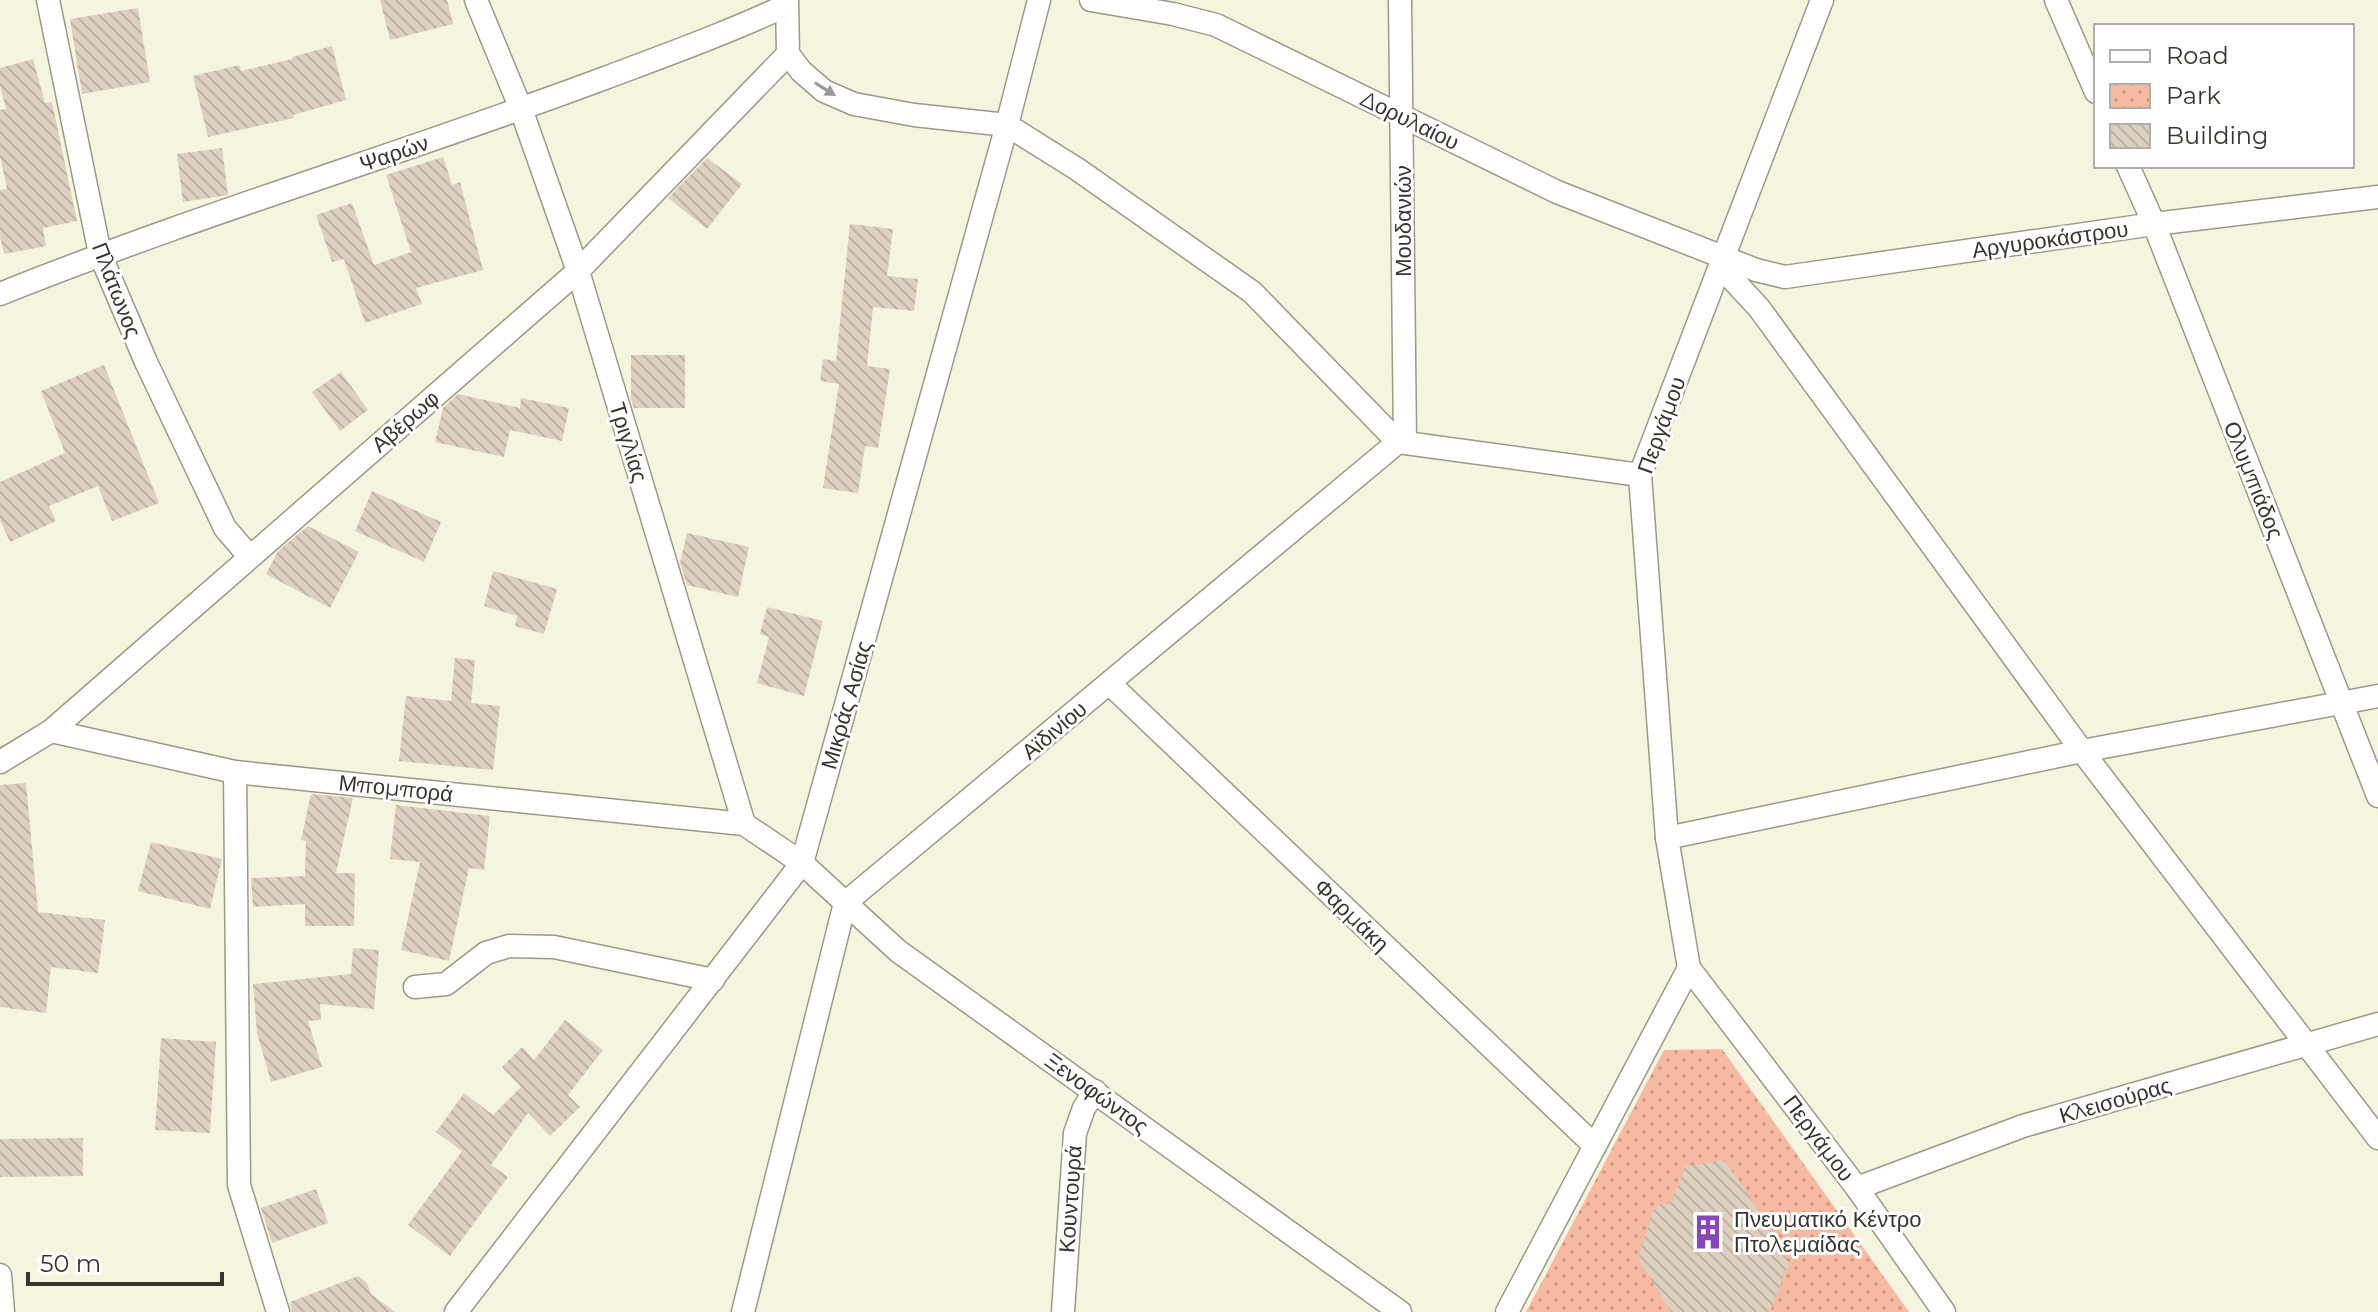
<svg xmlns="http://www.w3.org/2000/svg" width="2378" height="1312" font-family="Montserrat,sans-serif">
	<defs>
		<pattern id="park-dots" width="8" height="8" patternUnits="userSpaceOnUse" patternTransform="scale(2)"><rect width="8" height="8" fill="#f7b9a2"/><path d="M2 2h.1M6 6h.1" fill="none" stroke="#c99784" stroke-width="1.8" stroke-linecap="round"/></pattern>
		<pattern id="building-back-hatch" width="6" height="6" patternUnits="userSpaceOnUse" patternTransform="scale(2)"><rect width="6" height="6" fill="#ddd0be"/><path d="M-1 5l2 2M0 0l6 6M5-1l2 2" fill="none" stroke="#beb3a4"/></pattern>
	</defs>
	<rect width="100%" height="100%" fill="#f5f4df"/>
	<!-- park -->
	<path fill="url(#park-dots)" d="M1722 1049 1909 1312H1526L1664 1050Z"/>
	<!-- building -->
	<g fill="url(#building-back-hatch)">
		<path d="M380 0H447L453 24 390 40Z"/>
		<path d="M138 8 150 82 82 94 70 19Z"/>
		<path d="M332 46 346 100 293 115 294 118 208 137 193 76 239 65 241 71 292 59V57Z"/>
		<path d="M33 59 45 103 52 102 77 221 43 228 46 246 4 254 0 236V190L7 189 0 156V110L6 109 0 86V68Z"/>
		<path d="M222 148 228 195 183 202 177 154Z"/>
		<path d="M443 157 452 185 460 182 483 270 416 288 422 304 365 323 344 259 332 262 316 215 352 203 374 265 411 252 386 175Z"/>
		<path d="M707 158 742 184 707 229 668 198Z"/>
		<path d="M850 224 893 229 887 276 918 279 914 311 873 307 867 366 890 369 878 448 865 446 858 493 823 488 839 384 820 381 823 359 836 361Z"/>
		<path d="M631 355H685V408H634L631 399Z"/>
		<path d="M104 365 159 503 112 521 98 486 49 506 56 521 10 542 0 520V482L65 453 41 391Z"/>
		<path d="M341 372 368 410 340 431 312 392Z"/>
		<path d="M458 394 520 408 521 398 569 408 562 441 510 430 504 457 435 442 443 408Z"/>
		<path d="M372 491 441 522 424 562 355 531Z"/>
		<path d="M308 526 359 552 330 608 266 574 278 551Z"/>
		<path d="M687 533 749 547 738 597 687 585 680 563Z"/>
		<path d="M493 571 557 589 544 634 515 626 517 616 484 606Z"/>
		<path d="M767 607 823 621 804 696 757 683 769 637 760 634Z"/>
		<path d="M455 658 475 660 471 703 500 706 493 770 399 761 406 696 451 701Z"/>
		<path d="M26 783 38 912 105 920 98 973 51 967 46 1013 0 1007V785Z"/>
		<path d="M311 794 353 798 336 873H355L354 926H305V904L253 907 251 878 305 876 306 841 301 840Z"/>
		<path d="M396 805 490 816 484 870 469 868 449 961 401 950 420 862 390 859Z"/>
		<path d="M151 842 222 859 210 909 138 891Z"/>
		<path d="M353 948 379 950 374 1009 320 1004 321 1020 308 1021 322 1067 271 1082 257 1033 253 984 351 974Z"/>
		<path d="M565 1020 603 1050 568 1095 580 1107 550 1136 528 1113 491 1165 508 1177 450 1256 408 1225 462 1151 436 1132 464 1093 493 1115 521 1087 502 1067 522 1047 534 1060Z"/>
		<path d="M161 1038 216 1042 210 1133 155 1130Z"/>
		<path d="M83 1138V1176L0 1177V1139Z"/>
		<path d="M1724 1160 1745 1189 1789 1263 1770 1312H1671L1638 1258 1655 1206 1672 1202 1685 1166Z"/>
		<path d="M316 1189 328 1223 272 1243 261 1208Z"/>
		<path d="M358 1276 367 1283 371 1294 395 1312H292L290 1302Z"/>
	</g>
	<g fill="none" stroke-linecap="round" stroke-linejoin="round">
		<!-- minor casing -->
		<g stroke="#9a9a86" stroke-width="25">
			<g id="minor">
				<path d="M48 0 100 254 146 362 225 528 249 556"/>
				<path d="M476 0 521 109 578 271 744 824 802 863 898 951 1400 1312"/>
				<path d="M787 0 788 54 801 71 824 91 854 104 914 115 1007 125 1077 169 1252 292 1398 442"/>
				<path d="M1091 0 1173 14 1216 25 1557 192 1756 270 1785 277 2154 224 2378 197"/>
				<path d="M1400 0 1405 442"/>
				<path d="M2056 0 2096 92"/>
				<path d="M2128 166 2154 224 2378 796"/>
				<path d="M1721 267 1759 308 2082 751 2378 1138"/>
				<path d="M0 294C199 214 405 153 605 78 666 55 727 33 785 6"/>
				<path d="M1110 684 1595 1146"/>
				<path d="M51 731 235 772 744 824"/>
				<path d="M0 762 51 731 578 271 788 54"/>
				<path d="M235 772 239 1185 278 1312"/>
				<path d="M1667 838 2082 751 2378 696"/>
				<path d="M1689 968 1857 1188 1944 1312"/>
				<path d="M415 987 446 984 486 953 509 946 554 947 713 980"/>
				<path d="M1857 1188 2023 1126 2378 1024"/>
				<path d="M0 1275 3 1312"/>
				<path d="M456 1312 802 863 1007 125 1039 0"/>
				<path d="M743 1312 845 903 1398 442 1640 475"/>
				<path d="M1063 1312 1075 1133 1084 1108 1095 1091"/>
				<path d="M1507 1312 1689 968 1667 838 1640 475 1822 0"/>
			</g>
		</g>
		<!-- minor -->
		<use href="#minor" stroke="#fff" stroke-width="22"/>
	</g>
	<!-- one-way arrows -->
	<defs><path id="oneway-solid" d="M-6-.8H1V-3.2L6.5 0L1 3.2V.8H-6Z" transform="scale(2)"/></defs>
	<use fill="#9a9a96" href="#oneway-solid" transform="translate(825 89) rotate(32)"/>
	<!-- icons -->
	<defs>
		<g id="building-bare" transform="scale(2.76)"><path d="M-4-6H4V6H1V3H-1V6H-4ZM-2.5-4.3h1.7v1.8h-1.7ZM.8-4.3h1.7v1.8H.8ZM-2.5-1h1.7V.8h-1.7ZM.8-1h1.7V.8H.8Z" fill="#8647bc" stroke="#fff" stroke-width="2.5" paint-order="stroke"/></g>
	</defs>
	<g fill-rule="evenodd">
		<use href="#building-bare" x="1708" y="1232"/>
	</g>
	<g text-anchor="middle" stroke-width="6" stroke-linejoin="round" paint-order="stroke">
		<!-- street labels -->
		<g font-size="22" fill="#36362e" stroke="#fff">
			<text transform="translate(1410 120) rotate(26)" y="8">Δορυλαίου</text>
			<text transform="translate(394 153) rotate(-19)" y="8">Ψαρών</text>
			<text transform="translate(1403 221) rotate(-90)" y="8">Μουδανιών</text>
			<text transform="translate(2050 239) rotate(-8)" y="8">Αργυροκάστρου</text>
			<text transform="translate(117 290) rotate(69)" y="8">Πλάτωνος</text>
			<text transform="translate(405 421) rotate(-41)" y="8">Αβέρωφ</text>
			<text transform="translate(1661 425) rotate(-70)" y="8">Περγάμου</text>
			<text transform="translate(629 442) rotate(73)" y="8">Τριγλίας</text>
			<text transform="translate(2254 480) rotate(68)" y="8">Ολυμπιάδος</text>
			<text transform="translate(846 705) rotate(-74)" y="8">Μικράς Ασίας</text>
			<text transform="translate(1054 730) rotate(-40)" y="8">Αϊδινίου</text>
			<text transform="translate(396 788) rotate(6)" y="8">Μπομπορά</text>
			<text transform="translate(1352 915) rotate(44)" y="8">Φαρμάκη</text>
			<text transform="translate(1097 1093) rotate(36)" y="8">Ξενοφώντος</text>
			<text transform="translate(2115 1100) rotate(-16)" y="8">Κλεισούρας</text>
			<text transform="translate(1819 1138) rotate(53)" y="8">Περγάμου</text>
			<text transform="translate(1070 1199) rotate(-86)" y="8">Κουντουρά</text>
		</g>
		<!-- poi labels -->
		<g font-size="22" fill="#36362e" stroke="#fff" text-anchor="start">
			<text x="1734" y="1227">Πνευματικό Κέντρο<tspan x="1734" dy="25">Πτολεμαίδας</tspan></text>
		</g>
	</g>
	<!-- legend -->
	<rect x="2094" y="24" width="260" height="144" fill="#ffffff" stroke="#afafab" stroke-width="2"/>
	<rect x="2110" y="50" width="40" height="12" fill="#ffffff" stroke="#afafab" stroke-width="2"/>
	<text x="2166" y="64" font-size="24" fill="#36362e">Road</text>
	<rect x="2110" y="84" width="40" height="24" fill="url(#park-dots)" stroke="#afafab" stroke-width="2"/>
	<text x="2166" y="104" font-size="24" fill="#36362e">Park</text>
	<rect x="2110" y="124" width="40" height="24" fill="url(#building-back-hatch)" stroke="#afafab" stroke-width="2"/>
	<text x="2166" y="144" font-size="24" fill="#36362e">Building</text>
	<!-- scale -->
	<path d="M28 1272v12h194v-12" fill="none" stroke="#36362e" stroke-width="4"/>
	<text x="40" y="1272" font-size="24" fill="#36362e" stroke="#ffffff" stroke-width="6" paint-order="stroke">50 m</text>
</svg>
